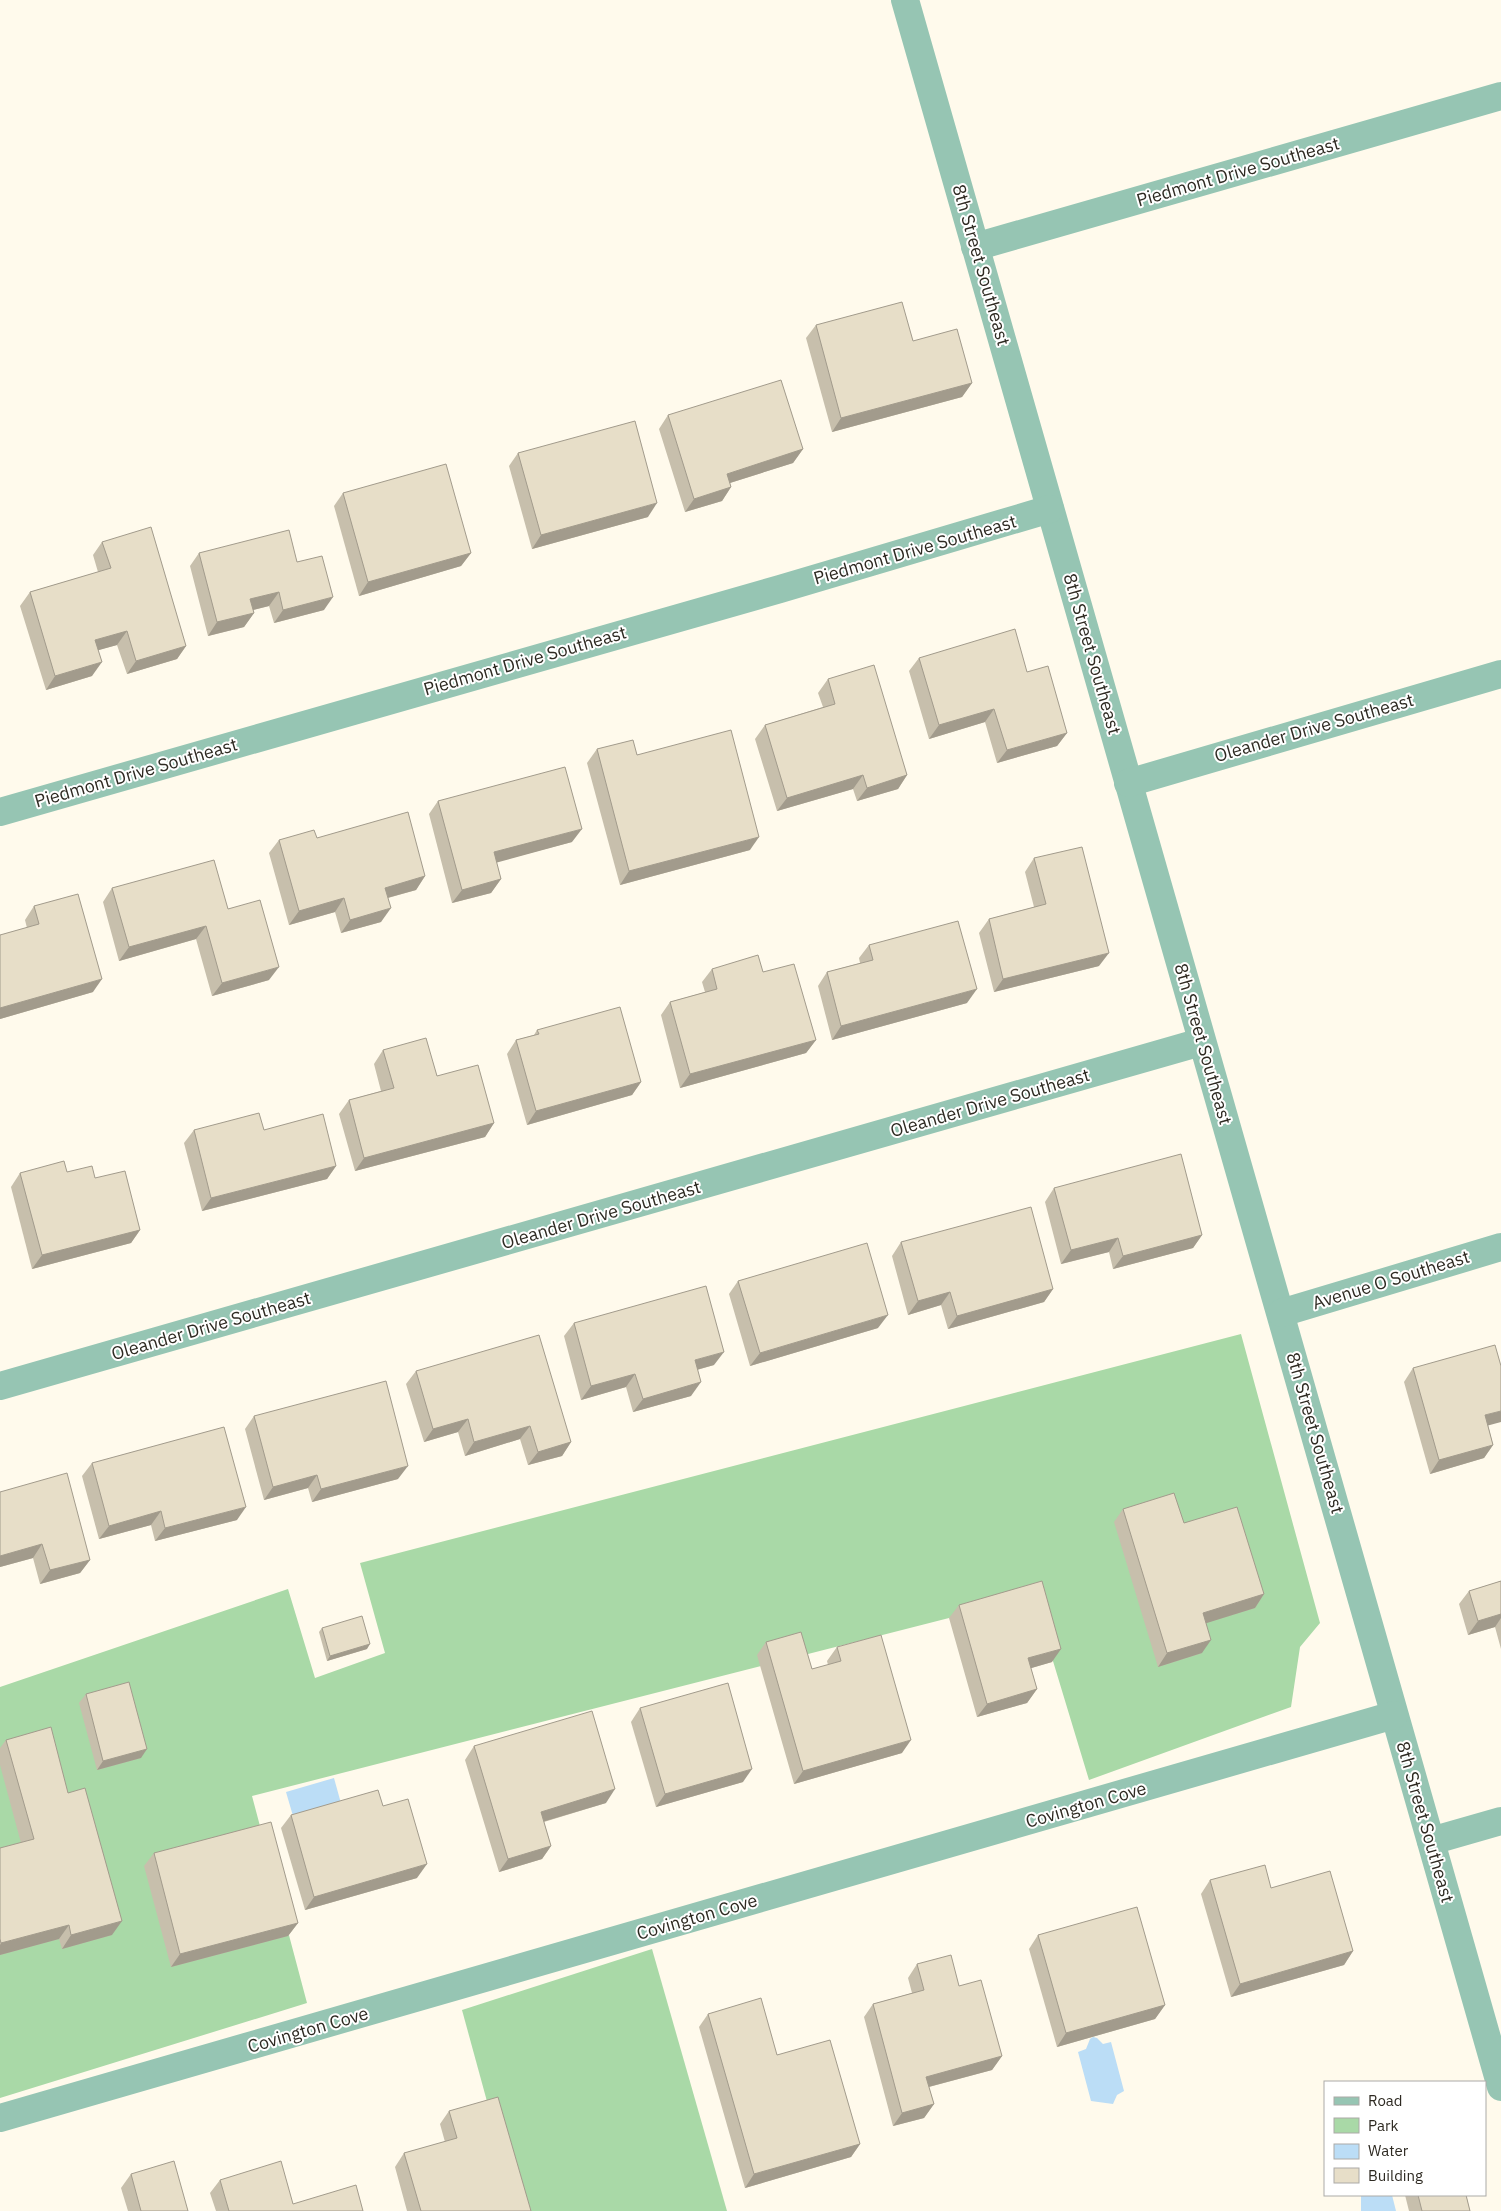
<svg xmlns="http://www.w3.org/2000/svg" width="1501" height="2211" font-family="'IBM Plex Sans',sans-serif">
	<rect width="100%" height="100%" fill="#fffaec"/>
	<!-- green -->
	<g fill="#a9d9a7">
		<path d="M1241 1334 1320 1623 1300 1647 1291 1707 1089 1780 1033 1595 949 1618 252 1796 307 2003 0 2098V1687L288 1589 315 1678 385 1653 360 1563Z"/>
		<path d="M652 1949 727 2211H517L462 2010Z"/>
	</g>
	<!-- water -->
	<g fill="#bbddf6">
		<path d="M334 1778 342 1807 293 1816 286 1792Z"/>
		<path d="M1093 2037 1097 2038 1103 2044 1111 2042 1124 2091 1117 2095 1113 2104 1091 2101 1078 2052 1086 2049 1090 2039Z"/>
		<path d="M1365 2195H1392L1396 2211H1361V2196Z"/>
	</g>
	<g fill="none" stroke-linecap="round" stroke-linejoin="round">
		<!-- minor -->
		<g stroke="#96c5b3" stroke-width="28">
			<path d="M905 0 1501 2087"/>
			<path d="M975 247 1501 96"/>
			<path d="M1128 783 1501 674"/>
			<path d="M0 812 780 589 1050 509"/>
			<path d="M1281 1313 1501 1247"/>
			<path d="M0 1386 1201 1042"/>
			<path d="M1431 1841 1501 1821"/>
			<path d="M0 2118 1394 1715"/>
		</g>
	</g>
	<!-- wall -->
	<g fill="#c7bfac">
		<path d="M816 325 913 341 972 383 962 397 832 432 806 338Z"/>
		<path d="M668 415 803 449 793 463 730 483 731 487 722 501 685 512 659 429Z"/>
		<path d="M518 453 648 517 532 549 509 466Z"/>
		<path d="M343 493 471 553 461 566 359 596 334 506Z"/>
		<path d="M102 542 186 646 177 659 127 674 117 645 98 650 92 676 46 690 20 606 30 592 98 572 93 555Z"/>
		<path d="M199 553 297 562 324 610 274 623 269 606 253 610 254 613 244 627 208 636 190 566Z"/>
		<path d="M919 658 1027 672 1067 733 1057 746 997 763 985 722 929 739 909 671Z"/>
		<path d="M828 679 907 775 898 789 857 801 853 789 777 811 755 739 765 725 823 707 818 693Z"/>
		<path d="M597 749 637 755 750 850 620 885 587 763Z"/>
		<path d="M438 801 572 842 496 862 501 879 491 893 452 903 429 814Z"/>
		<path d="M317 838 425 876 416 890 388 898 381 922 341 933 335 912 289 925 269 853 279 840Z"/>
		<path d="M1034 858 1099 966 994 992 979 933 989 919 1034 907 1025 872Z"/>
		<path d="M112 888 228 909 269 980 212 996 196 939 119 961 103 902Z"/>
		<path d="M34 906 93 992 0 1019V935L27 928 25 920Z"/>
		<path d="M869 945 967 1003 832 1040 818 986 827 972 860 963 859 958Z"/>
		<path d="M712 969 763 972 816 1040 806 1053 680 1088 661 1015 670 1002 705 992 702 982Z"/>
		<path d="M537 1030 641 1082 632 1095 527 1125 507 1054 516 1040 534 1035Z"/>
		<path d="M383 1050 437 1076 494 1123 485 1137 355 1171 339 1114 349 1100 381 1091 374 1064Z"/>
		<path d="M194 1130H264L336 1166 327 1179 202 1211 184 1143Z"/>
		<path d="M67 1172 140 1230 131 1243 32 1269 11 1187 20 1173Z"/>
		<path d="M1054 1188 1202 1235 1193 1248 1113 1269 1109 1252 1061 1264 1045 1202Z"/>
		<path d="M901 1242 1053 1289 1044 1302 948 1329 941 1305 908 1315 892 1256Z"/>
		<path d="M738 1281 878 1328 750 1366 729 1294Z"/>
		<path d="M574 1323 714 1365 697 1370 691 1396 633 1412 626 1387 581 1400 564 1336Z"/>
		<path d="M1413 1368 1488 1425 1493 1445 1484 1458 1430 1474 1404 1382Z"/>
		<path d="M416 1371 571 1442 562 1456 528 1465 520 1439 465 1456 458 1432 424 1442 406 1384Z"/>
		<path d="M254 1416 398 1479 312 1502 308 1488 264 1500 245 1429Z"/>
		<path d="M92 1463 237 1520 155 1541 151 1525 99 1539 82 1476Z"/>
		<path d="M0 1492 90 1560 80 1573 40 1584 33 1558 0 1567Z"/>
		<path d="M1123 1509 1184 1523 1264 1594 1255 1608 1206 1623 1202 1653 1158 1667 1114 1522Z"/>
		<path d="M1501 1581V1649L1495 1627 1468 1635 1459 1604 1469 1591Z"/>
		<path d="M959 1605 1052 1662 1031 1668 1037 1689 1027 1703 977 1717 949 1618Z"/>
		<path d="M322 1628 367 1649 327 1661 319 1632Z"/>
		<path d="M766 1642 812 1669 828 1665 827 1661 837 1647 902 1753 794 1784 757 1655Z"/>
		<path d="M86 1694 141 1758 97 1770 79 1703Z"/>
		<path d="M640 1708 743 1782 656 1807 631 1722Z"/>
		<path d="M6 1740 68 1793 112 1935 62 1949 59 1939 0 1955V1848L21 1843 0 1765V1748Z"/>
		<path d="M474 1746 606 1803 544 1822 551 1846 542 1859 499 1872 465 1760Z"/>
		<path d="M383 1806 417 1878 305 1910 281 1828 291 1815Z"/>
		<path d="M154 1853 298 1923 288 1936 171 1967 144 1866Z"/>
		<path d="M1210 1880 1271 1888 1353 1951 1344 1965 1231 1997 1201 1894Z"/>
		<path d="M1038 1935 1165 2005 1155 2019 1057 2047 1029 1949Z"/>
		<path d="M917 1964 959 1986 1002 2056 992 2070 929 2087 934 2104 924 2118 893 2126 864 2017 873 2004 912 1993 908 1978Z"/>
		<path d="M708 2014 777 2055 860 2144 851 2157 745 2188 699 2027Z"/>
		<path d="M449 2111 531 2211H407L395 2167 404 2153 445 2142 440 2124Z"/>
		<path d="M131 2174 188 2211H128L121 2188Z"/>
		<path d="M220 2180 293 2204 363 2211H216L210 2193Z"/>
		<path d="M1405 2195H1466L1470 2211H1409Z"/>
	</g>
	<!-- shaded-wall -->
	<g fill="#a29b8c">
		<path d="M972 383 962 397 832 432 841 418Z"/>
		<path d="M803 449 793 463 717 487 727 474Z"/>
		<path d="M731 487 722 501 685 512 694 499Z"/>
		<path d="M657 503 648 517 532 549 541 535Z"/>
		<path d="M471 553 461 566 359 596 368 582Z"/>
		<path d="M279 592 269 606 241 613 250 599Z"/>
		<path d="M333 597 324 610 274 623 283 610Z"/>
		<path d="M254 613 244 627 208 636 217 622Z"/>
		<path d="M127 631 117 645 85 654 95 640Z"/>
		<path d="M186 646 177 659 127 674 136 661Z"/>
		<path d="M102 662 92 676 46 690 55 676Z"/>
		<path d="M994 709 985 722 929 739 939 725Z"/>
		<path d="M1067 733 1057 746 997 763 1007 750Z"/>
		<path d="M863 775 853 789 777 811 787 798Z"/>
		<path d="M907 775 898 789 857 801 867 788Z"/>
		<path d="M582 829 572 842 484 866 494 852Z"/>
		<path d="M759 837 750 850 620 885 629 871Z"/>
		<path d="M425 876 416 890 376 901 385 888Z"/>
		<path d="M501 879 491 893 452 903 462 890Z"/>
		<path d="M344 898 335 912 289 925 299 911Z"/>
		<path d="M391 908 381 922 341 933 350 920Z"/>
		<path d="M206 926 196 939 119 961 129 947Z"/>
		<path d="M1109 953 1099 966 994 992 1003 979Z"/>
		<path d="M279 967 269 980 212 996 222 983Z"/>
		<path d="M102 979 93 992 0 1019V1008Z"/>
		<path d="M977 989 967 1003 832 1040 841 1026Z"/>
		<path d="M816 1040 806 1053 680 1088 690 1074Z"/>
		<path d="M641 1082 632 1095 527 1125 536 1111Z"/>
		<path d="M494 1123 485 1137 355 1171 364 1158Z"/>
		<path d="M336 1166 327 1179 202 1211 211 1198Z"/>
		<path d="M140 1230 131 1243 32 1269 42 1255Z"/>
		<path d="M1202 1235 1193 1248 1113 1269 1123 1256Z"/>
		<path d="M1118 1238 1109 1252 1061 1264 1071 1250Z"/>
		<path d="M1053 1289 1044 1302 948 1329 957 1316Z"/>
		<path d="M950 1292 941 1305 908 1315 918 1301Z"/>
		<path d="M888 1315 878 1328 750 1366 760 1353Z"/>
		<path d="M724 1352 714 1365 685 1373 695 1360Z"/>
		<path d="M635 1374 626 1387 581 1400 591 1386Z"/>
		<path d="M701 1382 691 1396 633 1412 643 1399Z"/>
		<path d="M1501 1411V1422L1475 1429 1485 1415Z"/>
		<path d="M468 1419 458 1432 424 1442 433 1429Z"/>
		<path d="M530 1426 520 1439 465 1456 474 1442Z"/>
		<path d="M571 1442 562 1456 528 1465 538 1452Z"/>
		<path d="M1493 1445 1484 1458 1430 1474 1439 1460Z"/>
		<path d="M408 1466 398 1479 312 1502 321 1489Z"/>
		<path d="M317 1475 308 1488 264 1500 273 1487Z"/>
		<path d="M246 1507 237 1520 155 1541 165 1528Z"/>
		<path d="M161 1511 151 1525 99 1539 109 1526Z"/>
		<path d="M42 1544 33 1558 0 1567V1556Z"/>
		<path d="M90 1560 80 1573 40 1584 50 1570Z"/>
		<path d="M1264 1594 1255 1608 1194 1627 1203 1613Z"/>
		<path d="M1501 1614V1618L1495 1627 1468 1635 1478 1621Z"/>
		<path d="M1211 1640 1202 1653 1158 1667 1167 1653Z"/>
		<path d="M370 1644 367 1649 327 1661 330 1656Z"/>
		<path d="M1061 1649 1052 1662 1018 1672 1028 1658Z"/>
		<path d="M1037 1689 1027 1703 977 1717 987 1704Z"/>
		<path d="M911 1740 902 1753 794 1784 803 1771Z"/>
		<path d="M147 1749 141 1758 97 1770 103 1761Z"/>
		<path d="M752 1769 743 1782 656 1807 665 1794Z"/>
		<path d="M615 1789 606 1803 532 1825 541 1812Z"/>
		<path d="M551 1846 542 1859 499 1872 508 1859Z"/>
		<path d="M427 1864 417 1878 305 1910 314 1897Z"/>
		<path d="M122 1921 112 1935 62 1949 71 1935Z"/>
		<path d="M298 1923 288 1936 171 1967 180 1954Z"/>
		<path d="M69 1925 59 1939 0 1955V1945L1 1943Z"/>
		<path d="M1353 1951 1344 1965 1231 1997 1240 1984Z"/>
		<path d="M1165 2005 1155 2019 1057 2047 1066 2033Z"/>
		<path d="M1002 2056 992 2070 917 2090 926 2077Z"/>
		<path d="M934 2104 924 2118 893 2126 902 2113Z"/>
		<path d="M860 2144 851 2157 745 2188 754 2174Z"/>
	</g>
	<!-- building -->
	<g fill="#e7dec8" stroke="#a29b8c">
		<path d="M902 302 913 341 957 329 972 383 841 418 816 325Z"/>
		<path d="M781 380 803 449 727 474 731 487 694 499 668 415Z"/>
		<path d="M635 421 657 503 541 535 518 453Z"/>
		<path d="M446 464 471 553 368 582 343 493Z"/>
		<path d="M151 527 186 646 136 661 127 631 95 640 102 662 55 676 30 592 111 568 102 542Z"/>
		<path d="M289 530 297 562 322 556 333 597 283 610 279 592 250 599 254 613 217 622 199 553Z"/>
		<path d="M1015 629 1027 672 1048 666 1067 733 1007 750 994 709 939 725 919 658Z"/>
		<path d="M874 665 907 775 867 788 863 775 787 798 765 725 835 704 828 679Z"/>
		<path d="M731 730 759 837 629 871 597 749 633 740 637 755Z"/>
		<path d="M565 767 582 829 494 852 501 879 462 890 438 801Z"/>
		<path d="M408 812 425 876 385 888 391 908 350 920 344 898 299 911 279 840 314 830 317 838Z"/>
		<path d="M1082 847 1109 953 1003 979 989 919 1046 904 1034 858Z"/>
		<path d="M214 860 228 909 260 900 279 967 222 983 206 926 129 947 112 888Z"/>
		<path d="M78 894 102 979 0 1008V935L39 924 34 906Z"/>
		<path d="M958 921 977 989 841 1026 827 972 873 960 869 945Z"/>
		<path d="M758 955 763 972 794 964 816 1040 690 1074 670 1002 717 989 712 969Z"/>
		<path d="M620 1007 641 1082 536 1111 516 1040 539 1034 537 1030Z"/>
		<path d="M426 1038 437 1076 478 1065 494 1123 364 1158 349 1100 394 1088 383 1050Z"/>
		<path d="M259 1113 264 1130 323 1114 336 1166 211 1198 194 1130Z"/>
		<path d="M1181 1154 1202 1235 1123 1256 1118 1238 1071 1250 1054 1188Z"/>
		<path d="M64 1161 67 1172 92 1166 95 1178 125 1171 140 1230 42 1255 20 1173Z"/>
		<path d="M1031 1207 1053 1289 957 1316 950 1292 918 1301 901 1242Z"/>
		<path d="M867 1243 888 1315 760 1353 738 1281Z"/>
		<path d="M706 1286 724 1352 695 1360 701 1382 643 1399 635 1374 591 1386 574 1323Z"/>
		<path d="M539 1335 571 1442 538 1452 530 1426 474 1442 468 1419 433 1429 416 1371Z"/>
		<path d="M1495 1345 1501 1366V1411L1485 1415 1493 1445 1439 1460 1413 1368Z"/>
		<path d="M386 1381 408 1466 321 1489 317 1475 273 1487 254 1416Z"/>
		<path d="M224 1427 246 1507 165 1528 161 1511 109 1526 92 1463Z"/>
		<path d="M67 1473 90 1560 50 1570 42 1544 0 1556V1492Z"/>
		<path d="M1174 1493 1184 1523 1237 1507 1264 1594 1203 1613 1211 1640 1167 1653 1123 1509Z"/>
		<path d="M1042 1581 1061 1649 1028 1658 1037 1689 987 1704 959 1605Z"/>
		<path d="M1501 1581V1614L1478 1621 1469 1591Z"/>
		<path d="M362 1616 370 1644 330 1656 322 1628Z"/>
		<path d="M801 1632 812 1669 841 1661 837 1647 881 1635 911 1740 803 1771 766 1642Z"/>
		<path d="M129 1682 147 1749 103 1761 86 1694Z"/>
		<path d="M728 1683 752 1769 665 1794 640 1708Z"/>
		<path d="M592 1711 615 1789 541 1812 551 1846 508 1859 474 1746Z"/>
		<path d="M51 1727 68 1793 85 1788 122 1921 71 1935 69 1925 1 1943 0 1939V1848L34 1839 6 1740Z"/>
		<path d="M378 1790 383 1806 408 1799 427 1864 314 1897 291 1815Z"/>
		<path d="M271 1822 298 1923 180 1954 154 1853Z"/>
		<path d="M1265 1865 1271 1888 1330 1871 1353 1951 1240 1984 1210 1880Z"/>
		<path d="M1137 1907 1165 2005 1066 2033 1038 1935Z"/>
		<path d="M951 1955 959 1986 981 1980 1002 2056 926 2077 934 2104 902 2113 873 2004 924 1990 917 1964Z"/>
		<path d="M761 1998 777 2055 830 2040 860 2144 754 2174 708 2014Z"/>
		<path d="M498 2097 531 2211H421L404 2153 457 2138 449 2111Z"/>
		<path d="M174 2161 188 2211H141L131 2174Z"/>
		<path d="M281 2161 293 2204 356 2185 363 2211H229L220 2180Z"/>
		<path d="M1418 2195H1466L1470 2211H1422Z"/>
	</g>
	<g text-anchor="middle" stroke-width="4" stroke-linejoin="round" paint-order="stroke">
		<!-- street labels -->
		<g font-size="18" fill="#2e2a22" stroke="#fff">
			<text transform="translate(1238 172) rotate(-16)" y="6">Piedmont Drive Southeast</text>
			<text transform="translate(981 265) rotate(74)" y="6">8th Street Southeast</text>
			<text transform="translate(915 550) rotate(-16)" y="6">Piedmont Drive Southeast</text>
			<text transform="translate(1092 654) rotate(74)" y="6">8th Street Southeast</text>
			<text transform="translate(525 661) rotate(-16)" y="6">Piedmont Drive Southeast</text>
			<text transform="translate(1314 728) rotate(-16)" y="6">Oleander Drive Southeast</text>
			<text transform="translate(136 773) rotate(-16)" y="6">Piedmont Drive Southeast</text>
			<text transform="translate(1203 1044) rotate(74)" y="6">8th Street Southeast</text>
			<text transform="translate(990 1103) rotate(-16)" y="6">Oleander Drive Southeast</text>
			<text transform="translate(601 1215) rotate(-16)" y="6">Oleander Drive Southeast</text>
			<text transform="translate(1391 1280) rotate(-17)" y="6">Avenue O Southeast</text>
			<text transform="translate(211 1326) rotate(-16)" y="6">Oleander Drive Southeast</text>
			<text transform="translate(1315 1433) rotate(74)" y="6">8th Street Southeast</text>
			<text transform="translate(1086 1805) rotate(-16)" y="6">Covington Cove</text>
			<text transform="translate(1425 1822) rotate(74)" y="6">8th Street Southeast</text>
			<text transform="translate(697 1917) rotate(-16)" y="6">Covington Cove</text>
			<text transform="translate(308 2030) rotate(-16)" y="6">Covington Cove</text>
		</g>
	</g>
	<!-- legend -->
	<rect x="1324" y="2081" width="162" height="115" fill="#ffffff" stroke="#abaaa7"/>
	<rect x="1334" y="2097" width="25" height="8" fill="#96c5b3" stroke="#abaaa7"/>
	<text x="1368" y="2106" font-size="15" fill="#2e2a22">Road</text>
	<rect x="1334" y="2118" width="25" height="15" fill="#a9d9a7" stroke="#abaaa7"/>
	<text x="1368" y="2131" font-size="15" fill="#2e2a22">Park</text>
	<rect x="1334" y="2144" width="25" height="15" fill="#bbddf6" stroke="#abaaa7"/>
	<text x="1368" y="2156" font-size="15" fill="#2e2a22">Water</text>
	<rect x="1334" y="2168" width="25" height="15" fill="#e7dec8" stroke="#abaaa7"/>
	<text x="1368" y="2181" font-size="15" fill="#2e2a22">Building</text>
</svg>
